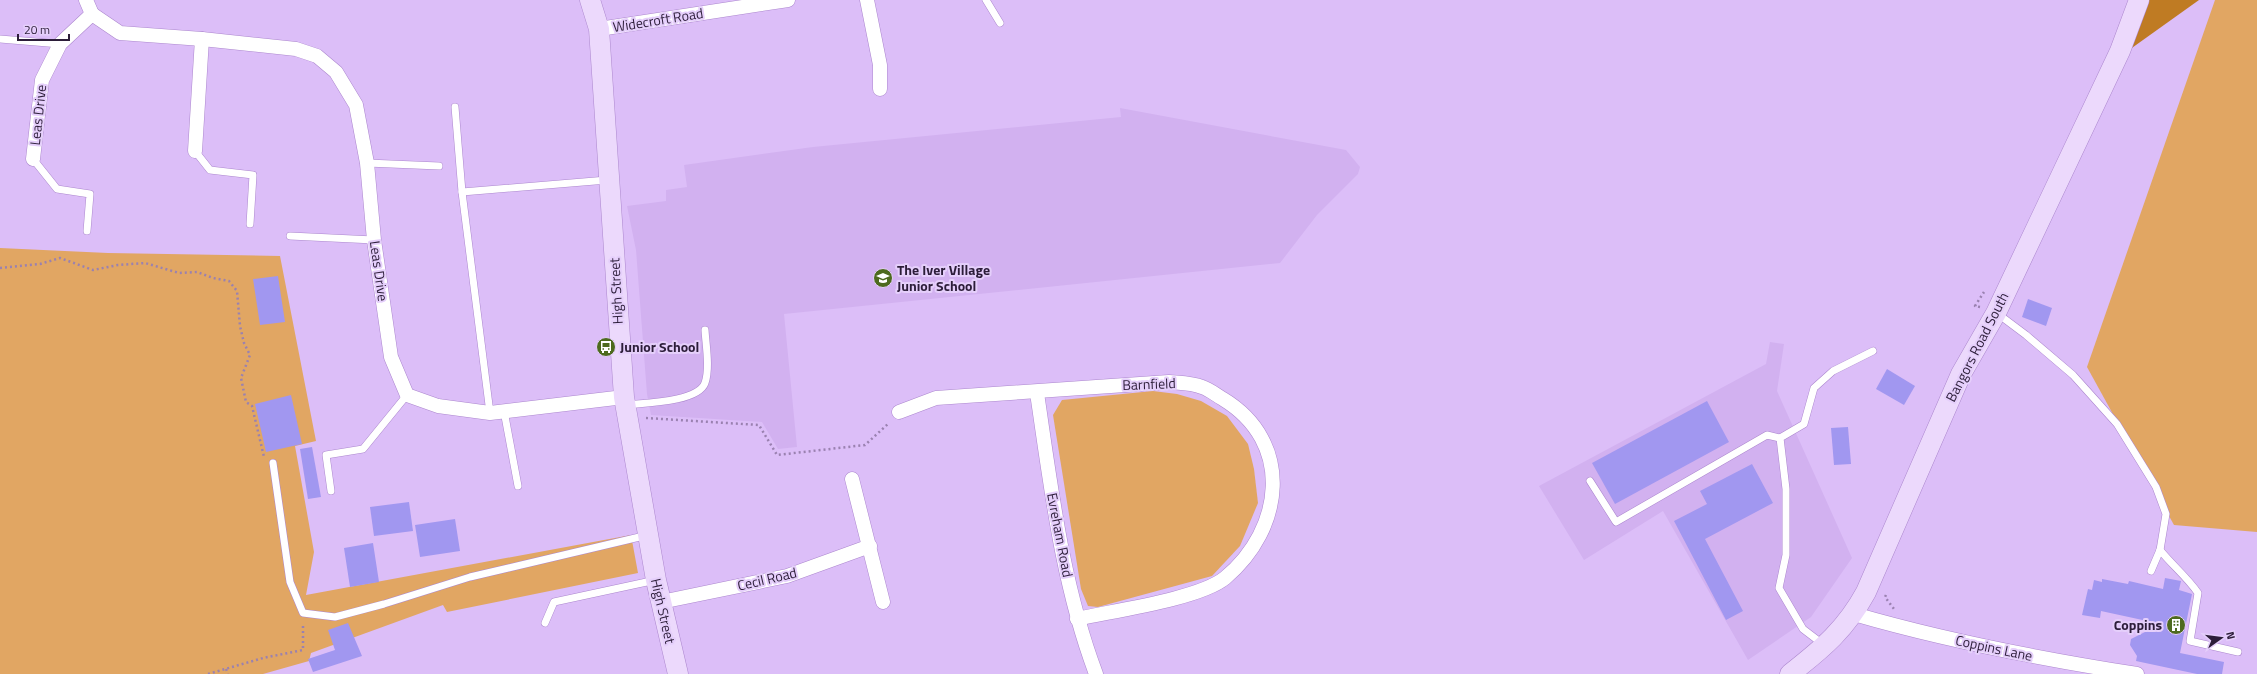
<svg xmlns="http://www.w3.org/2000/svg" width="2257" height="674" font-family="'Titillium Web',sans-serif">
	<rect width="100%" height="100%" fill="#dcbef8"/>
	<!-- built -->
	<g fill="#d2b1f0">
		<path d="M1120 108 1346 150 1360 167 1358 174 1317 215 1280 263 784 314 797 447 778 449 762 422 651 415 647 394 636 250 627 206 666 201V190L687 187 684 165 813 147 1121 117Z"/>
		<path d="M1770 342 1784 344 1777 391 1852 558 1811 617 1748 660 1663 511 1584 560 1539 486 1766 364Z"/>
	</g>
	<!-- green -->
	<g fill="#e1a663">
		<path d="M2215 0H2257V532L2174 525 2087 367Z"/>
		<path d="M0 248 108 253 280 256 316 441 295 446 314 552 306 595 631 535 638 573 447 612 443 605 311 653 309 661 263 674H0Z"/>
		<path d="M1153 391 1177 394 1201 401 1227 416 1248 444 1254 469 1258 503 1240 546 1212 576 1098 607 1088 606 1081 589 1053 415 1062 400Z"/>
	</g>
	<!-- forest -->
	<path fill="#bf7b23" d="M2147 0H2199L2129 50Z"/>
	<!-- building -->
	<g fill="#a197f0">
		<path d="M278 276 285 322 260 325 253 279Z"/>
		<path d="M2028 299 2052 308 2046 326 2022 317Z"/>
		<path d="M1887 369 1915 386 1904 405 1876 389Z"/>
		<path d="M291 395 302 444 266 452 255 404Z"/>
		<path d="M1707 401 1729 442 1615 504 1592 463Z"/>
		<path d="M1848 427 1851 464 1834 465 1831 428Z"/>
		<path d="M312 447 321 497 308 499 300 449Z"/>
		<path d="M1752 464 1773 503 1705 539 1743 611 1726 620 1674 521 1707 504 1700 491Z"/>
		<path d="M409 502 413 531 374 536 370 507Z"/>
		<path d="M455 519 460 551 420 557 415 525Z"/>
		<path d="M373 543 379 582 350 587 344 548Z"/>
		<path d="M2165 578 2181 581 2179 590 2192 594 2180 653 2224 662 2222 674H2197L2136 661 2137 656 2130 645 2131 639 2161 624 2101 611 2100 618 2082 615 2088 589 2092 590 2094 580 2102 582V579L2128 584 2129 581 2163 589Z"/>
		<path d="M348 623 362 656 313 672 308 659 335 650 328 630Z"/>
	</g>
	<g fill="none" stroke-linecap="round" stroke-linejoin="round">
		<!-- lane casing -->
		<g stroke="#ac87ce" stroke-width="8">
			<g id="lane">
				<path d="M986 0 1000 23"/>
				<path d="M0 39 60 44"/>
				<path d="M455 107 462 192"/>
				<path d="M195 151 210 170 253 175 250 224"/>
				<path d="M33 159 57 189 90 194 87 231"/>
				<path d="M367 163 439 166"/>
				<path d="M290 236 374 240"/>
				<path d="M1998 314 2026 335 2073 375 2117 424 2156 487 2166 514 2160 550 2151 571"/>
				<path d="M627 405C645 403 698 402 705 383 710 368 706 346 705 330"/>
				<path d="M504 411 518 486"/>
				<path d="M490 413 462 192 607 180"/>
				<path d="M273 463 290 582 303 613 335 617 384 604 470 577 648 535"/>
				<path d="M1590 481 1616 522 1767 435 1780 438"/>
				<path d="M331 491 326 455 363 449 407 395"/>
				<path d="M2160 550C2172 565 2187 577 2198 593L2190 641 2238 652"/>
				<path d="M545 623 554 602 656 580"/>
				<path d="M1824 645 1803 629 1779 588 1786 555V489L1780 438 1804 424 1814 388 1833 371 1873 351"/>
			</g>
		</g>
		<!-- street casing -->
		<g stroke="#ac87ce" stroke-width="15">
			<g id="street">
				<path d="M86 0 92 14"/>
				<path d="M867 0 880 65V89"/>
				<path d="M599 29 788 0"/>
				<path d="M195 151 202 39"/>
				<path d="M33 159 42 80 60 44 92 14 120 33 202 39 296 49 317 56 336 72 356 105 367 163 374 240 391 357 407 395 438 406 490 413 624 397"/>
				<path d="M1037 393C1051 487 1062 584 1096 674"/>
				<path d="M899 412 936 398 1169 382C1179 383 1192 383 1202 387 1209 389 1216 395 1223 399 1294 442 1284 529 1225 578 1199 599 1112 611 1077 619"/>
				<path d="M852 479 883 602"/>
				<path d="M661 602 787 576 870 546"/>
				<path d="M1854 614C1947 641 2041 659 2137 674"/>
			</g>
		</g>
		<!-- secondary casing -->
		<g stroke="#ac87ce" stroke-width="21">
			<g id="secondary">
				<path d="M590 0 599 29 624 397 656 580 678 674"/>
				<path d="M1790 674C1823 648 1846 629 1866 592L1961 374 1996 313 2120 51 2139 0"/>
			</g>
		</g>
		<!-- path -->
		<g stroke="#9a81b0" stroke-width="2.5" stroke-dasharray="2 3" stroke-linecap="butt">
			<path d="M0 268 40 264 60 258 93 270 118 265 145 263 179 273 197 272 213 278 229 281 237 291 240 326 244 343 250 355 241 378 246 402 252 406 264 457"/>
			<path d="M1980 307 1975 306 1984 292"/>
			<path d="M646 418 759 425 777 455 865 445 889 423"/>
			<path d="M1886 595 1885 597 1894 609"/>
			<path d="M226 669 228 674"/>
			<path d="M208 674 263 658 303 650V625"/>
		</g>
		<!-- lane -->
		<use href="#lane" stroke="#fff" stroke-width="7"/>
		<!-- street -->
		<use href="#street" stroke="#fff" stroke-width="14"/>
		<!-- secondary -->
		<use href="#secondary" stroke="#ecd9fc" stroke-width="20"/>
	</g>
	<!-- icons -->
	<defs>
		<g id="school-disc" transform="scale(1)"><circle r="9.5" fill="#4d6a1e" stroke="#e5cffb"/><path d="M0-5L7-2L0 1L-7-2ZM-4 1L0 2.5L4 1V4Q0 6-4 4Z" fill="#fff"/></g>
		<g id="bus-disc" transform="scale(1)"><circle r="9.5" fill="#4d6a1e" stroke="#e5cffb"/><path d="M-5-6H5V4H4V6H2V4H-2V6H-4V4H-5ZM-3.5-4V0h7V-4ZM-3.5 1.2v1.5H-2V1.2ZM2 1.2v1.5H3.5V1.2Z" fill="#fff"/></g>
		<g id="building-disc" transform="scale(1)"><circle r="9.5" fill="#4d6a1e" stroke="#e5cffb"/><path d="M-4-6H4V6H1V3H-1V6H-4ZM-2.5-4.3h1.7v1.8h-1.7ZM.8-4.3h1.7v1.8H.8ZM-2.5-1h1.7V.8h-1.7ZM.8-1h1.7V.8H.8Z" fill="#fff"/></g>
	</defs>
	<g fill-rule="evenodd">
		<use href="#school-disc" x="883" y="278"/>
		<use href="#bus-disc" x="606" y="347"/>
		<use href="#building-disc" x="2176" y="625"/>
	</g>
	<g text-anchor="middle" stroke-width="4" stroke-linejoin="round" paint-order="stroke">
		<!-- street labels -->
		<g font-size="14" fill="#2c1d39" stroke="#e5cffb">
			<text transform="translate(658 20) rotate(-9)" y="5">Widecroft Road</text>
			<text transform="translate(38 115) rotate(-84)" y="5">Leas Drive</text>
			<text transform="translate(379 271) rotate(82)" y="5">Leas Drive</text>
			<text transform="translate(616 291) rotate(-93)" y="5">High Street</text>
			<text transform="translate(1977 347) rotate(-63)" y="5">Bangors Road South</text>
			<text transform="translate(1149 384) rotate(-2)" y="5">Barnfield</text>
			<text transform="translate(1060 535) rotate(79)" y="5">Evreham Road</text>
			<text transform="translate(767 579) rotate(-13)" y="5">Cecil Road</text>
			<text transform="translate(663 611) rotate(77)" y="5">High Street</text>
			<text transform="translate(1994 648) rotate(12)" y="5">Coppins Lane</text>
		</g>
		<!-- poi labels -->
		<g font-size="14" font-weight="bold" fill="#2c1d39" stroke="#e5cffb" text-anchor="start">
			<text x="897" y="275">The Iver Village<tspan x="897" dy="16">Junior School</tspan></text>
			<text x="620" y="352">Junior School</text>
			<text x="2162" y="630" text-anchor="end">Coppins</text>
		</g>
	</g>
	<!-- north arrow -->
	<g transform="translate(2221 638) rotate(76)" stroke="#e5cffb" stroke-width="3" paint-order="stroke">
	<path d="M0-3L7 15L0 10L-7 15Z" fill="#2c1d39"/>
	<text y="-6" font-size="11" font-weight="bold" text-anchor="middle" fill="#2c1d39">N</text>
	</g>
	<!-- scale -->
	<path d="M18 34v6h51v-6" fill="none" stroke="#2c1d39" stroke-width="2"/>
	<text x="24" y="34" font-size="12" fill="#2c1d39" stroke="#e5cffb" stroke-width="3" paint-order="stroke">20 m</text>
</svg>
